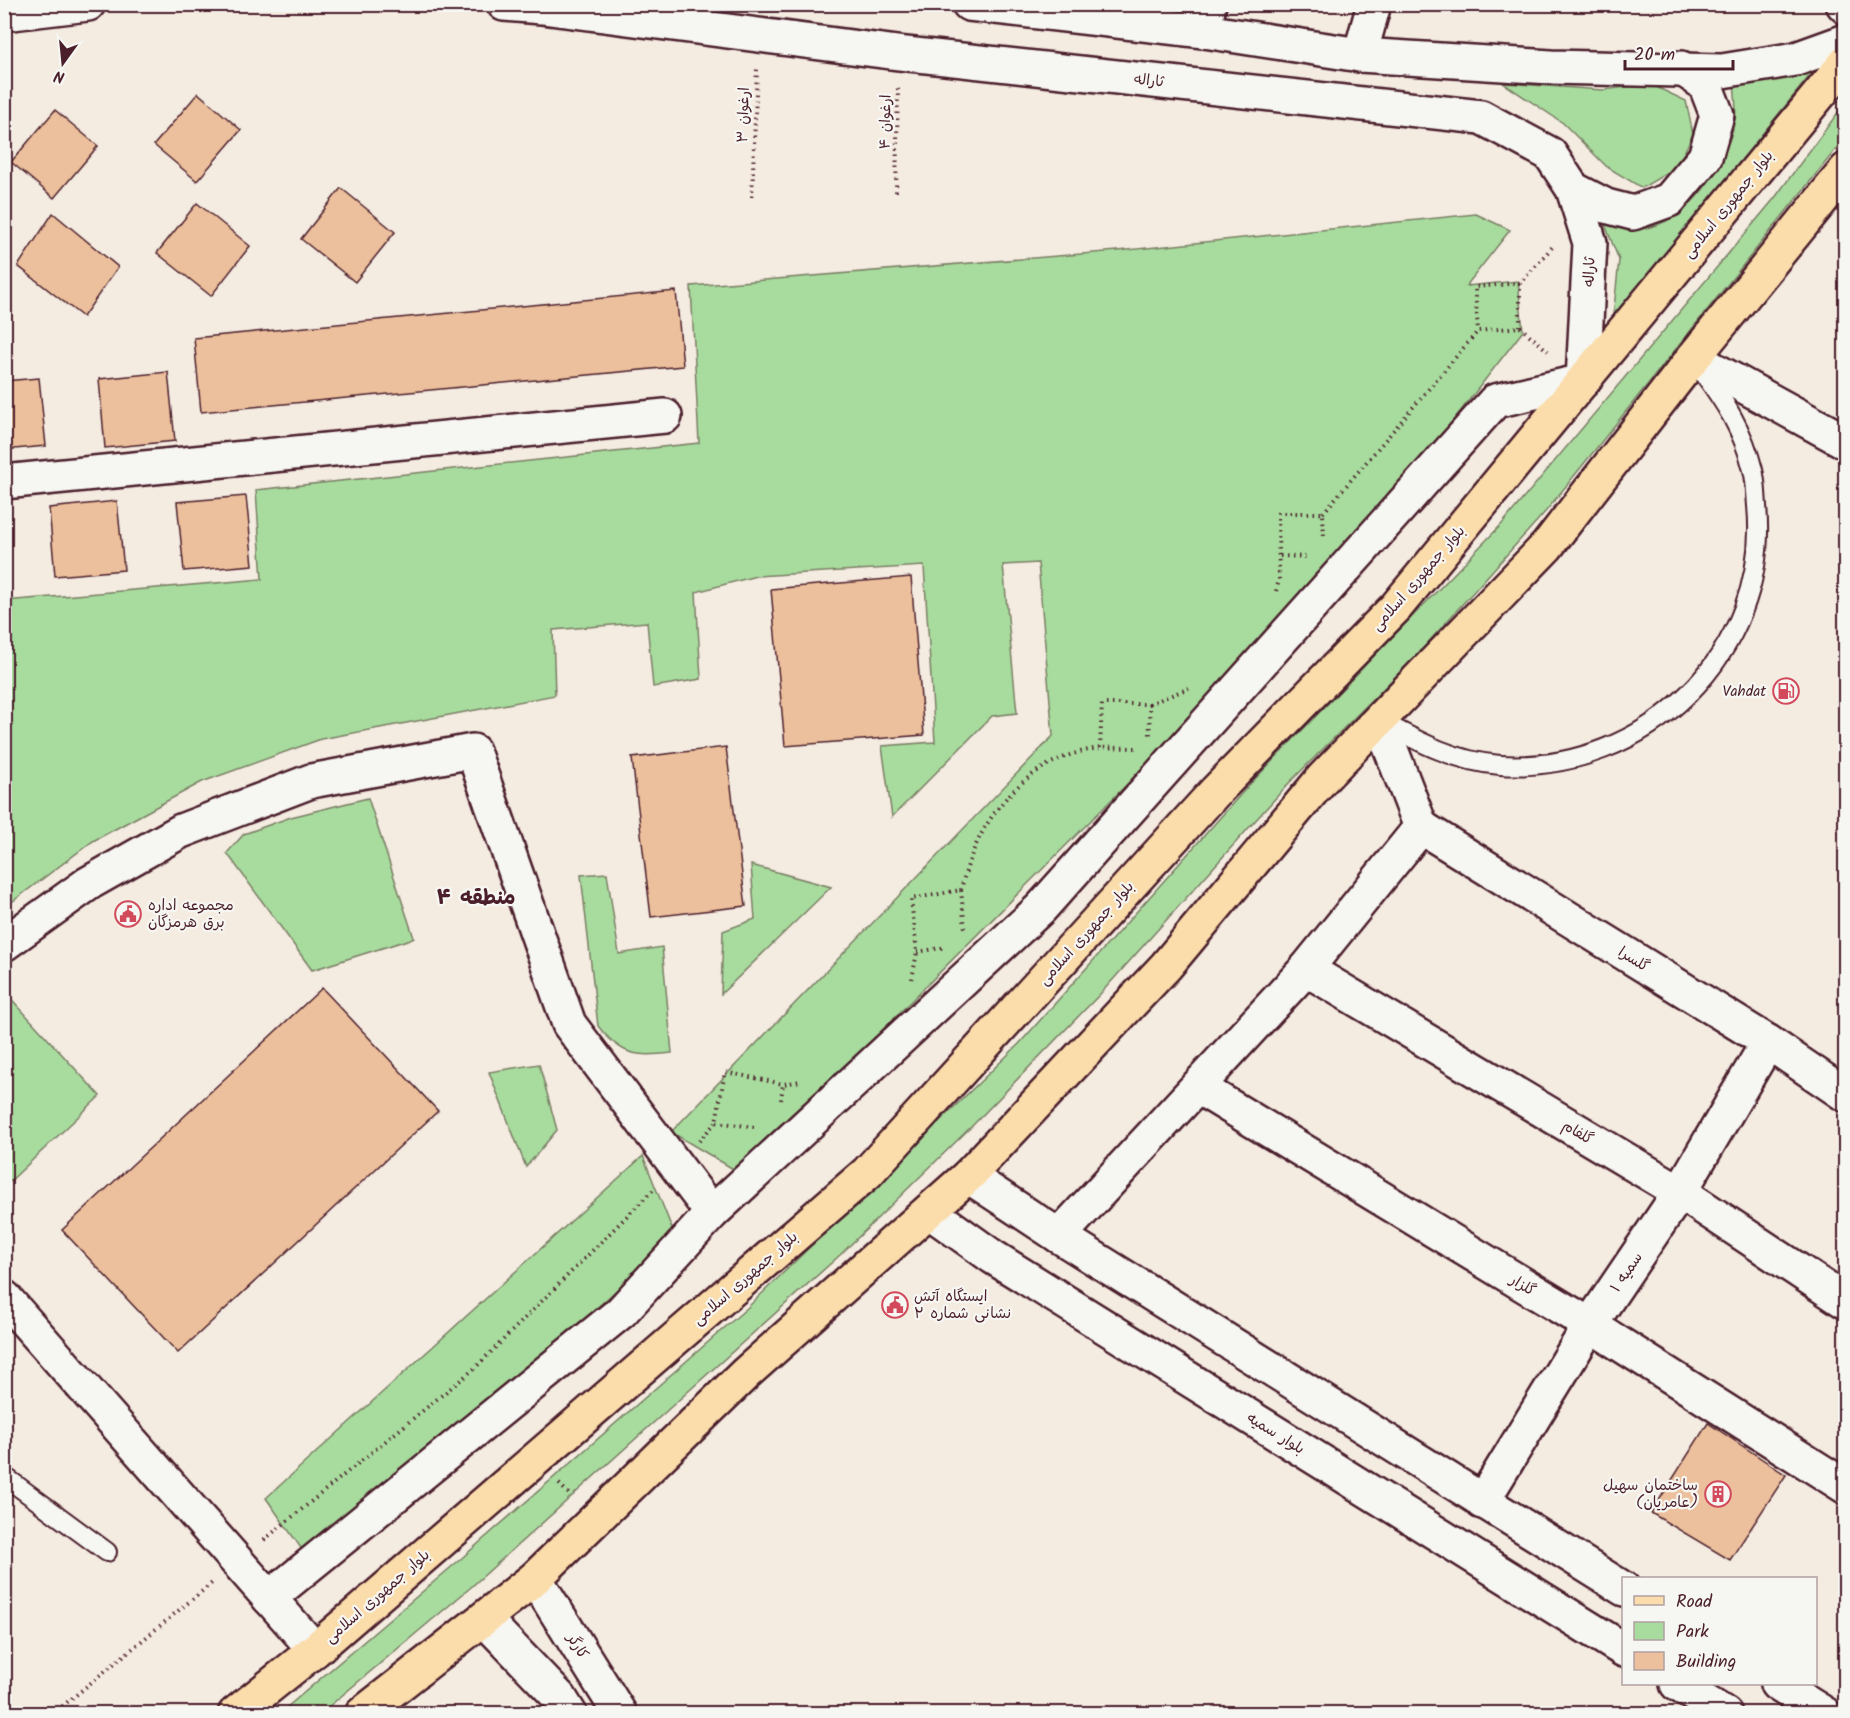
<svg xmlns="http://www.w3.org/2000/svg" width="1850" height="1718" font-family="Kalam,'Playpen Sans Arabic',sans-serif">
	<rect width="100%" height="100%" fill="#f4ebe1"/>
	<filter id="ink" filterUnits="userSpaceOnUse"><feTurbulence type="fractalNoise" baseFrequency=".0167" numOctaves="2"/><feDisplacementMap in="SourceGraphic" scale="12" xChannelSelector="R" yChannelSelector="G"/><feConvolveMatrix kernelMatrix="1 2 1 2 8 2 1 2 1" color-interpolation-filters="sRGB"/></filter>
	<g filter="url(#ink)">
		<!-- green -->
		<g fill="#a8dc9e" stroke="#797e64" stroke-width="1.5">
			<path d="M1825 57 1613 318 1619 260 1604 222C1615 224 1629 230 1640 229 1691 223 1725 166 1735 120 1737 108 1735 94 1734 83Z"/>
			<path d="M1503 83 1603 90 1650 84 1686 101 1693 134 1677 167 1642 188 1607 167 1563 123Z"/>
			<path d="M1845 103V138L1546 511 1415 657 1289 783 1101 993 973 1125 840 1255 682 1397 470 1588 321 1713 279 1714 463 1557 747 1308 1019 1044 1250 784 1502 524 1774 199Z"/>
			<path d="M1476 214 1510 230 1466 286 1518 281 1523 331 1399 490 1155 756 740 1173 671 1132 1053 736 1038 563 1003 565 1017 713 992 716 892 817 882 746 935 742 924 566 756 576 696 592 701 679 653 687 647 622 553 630 555 695 321 739 202 782 93 841 5 907V601L262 579 256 490 699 443 691 286 1118 251Z"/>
			<path d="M368 798 414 938 312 970 227 853 244 834 291 817Z"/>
			<path d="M751 865 831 887 721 994 723 931 755 919Z"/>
			<path d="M607 873 619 954 662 947 672 1053C635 1057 622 1056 598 1026L581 875Z"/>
			<path d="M5 992 100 1096 5 1186Z"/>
			<path d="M539 1064 557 1130 526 1167 489 1072Z"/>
			<path d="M643 1156 675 1236 484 1412 310 1561 266 1498Z"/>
		</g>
		<!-- building -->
		<g fill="#ecc09c" stroke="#4a1f2b" stroke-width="1.5">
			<path d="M198 93 241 130 197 181 154 145Z"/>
			<path d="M55 110 98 146 54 198 11 162Z"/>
			<path d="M341 188 395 232 355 282 301 239Z"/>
			<path d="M197 203 250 246 211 296 157 253Z"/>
			<path d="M53 213 118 267 83 317 18 266Z"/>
			<path d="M676 291 683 366 201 412 194 338Z"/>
			<path d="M168 372 175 441 105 448 99 379Z"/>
			<path d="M39 378 46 446 4 450V381Z"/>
			<path d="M246 496 253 565 184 571 177 502Z"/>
			<path d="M117 501 124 570 55 576 49 508Z"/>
			<path d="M911 577 924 735 785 746 771 589Z"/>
			<path d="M726 747 746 906 651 917 632 758Z"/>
			<path d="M322 988 438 1111 178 1353 62 1230Z"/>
			<path d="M1708 1423 1786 1475 1730 1560 1651 1513Z"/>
		</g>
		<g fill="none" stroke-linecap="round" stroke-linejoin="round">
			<!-- service casing -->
			<g stroke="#4a1f2b" stroke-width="22">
				<g id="service">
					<path d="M1382 722C1419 742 1457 762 1500 765 1646 774 1771 652 1757 506 1756 494 1756 481 1753 470 1743 430 1725 402 1701 370"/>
					<path d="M4 1476 107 1552"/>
				</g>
			</g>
			<!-- minor casing -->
			<g stroke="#4a1f2b" stroke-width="38">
				<g id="minor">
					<path d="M1843 4 1846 7"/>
					<path d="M1204 31 1209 4"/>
					<path d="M1360 55 1374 4"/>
					<path d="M1693 358 1846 442"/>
					<path d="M4 482 665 416"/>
					<path d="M1380 721 1421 827"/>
					<path d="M1421 827 1768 1042 1846 1095"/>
					<path d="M4 944 89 883 181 831 311 781 473 751 569 1024 712 1213"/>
					<path d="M1306 969 1680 1192 1846 1302"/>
					<path d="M1198 1087 1590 1325 1846 1487"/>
					<path d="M1059 1236 1306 969 1421 827"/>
					<path d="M4 1297 315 1650"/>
					<path d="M1482 1502 1590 1325 1680 1192 1768 1042"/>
					<path d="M269 1598 621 1312 712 1213 1041 908 1495 401 1583 381"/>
				</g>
			</g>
			<!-- tertiary casing -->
			<g stroke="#4a1f2b" stroke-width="38">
				<g id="tertiary">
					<path d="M968 1176 1059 1236 1624 1589"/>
					<path d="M930 1212 993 1257 1624 1650"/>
					<path d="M1677 1684 1725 1714"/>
					<path d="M1777 1684 1825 1714"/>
				</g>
			</g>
			<!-- secondary casing -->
			<g stroke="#4a1f2b" stroke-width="38">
				<g id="secondary">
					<path d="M504 4 542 7 898 53 1481 117 1550 154 1573 189 1590 243 1583 381"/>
					<path d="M969 4 1204 31 1360 55 1551 67 1722 71 1796 59 1846 41"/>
					<path d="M4 14 88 4"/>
					<path d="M1573 189 1606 206 1633 213 1669 200 1705 157 1717 115 1705 84 1681 68"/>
					<path d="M535 1578 620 1714"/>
					<path d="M485 1620 560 1698 570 1714"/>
				</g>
			</g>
			<!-- primary casing -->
			<g stroke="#4a1f2b" stroke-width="38">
				<g id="primary">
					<path d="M235 1714 315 1650 867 1173 1216 791 1396 607 1846 62"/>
					<path d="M362 1714 535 1578 746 1373 968 1176 1166 966 1322 779 1547 546 1693 358 1846 170"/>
				</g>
			</g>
			<!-- path -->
			<g stroke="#4a1f2b" stroke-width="4" stroke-dasharray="1.5 4.5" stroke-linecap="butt">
				<path d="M896 192 898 87"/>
				<path d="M752 197 757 68"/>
				<path d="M1520 283 1475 287 1478 331 1520 327V283L1555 244"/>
				<path d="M1520 327 1548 351"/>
				<path d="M1323 513 1478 331"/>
				<path d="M1280 556 1309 557"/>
				<path d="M1276 591 1279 580 1278 513H1323L1324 539"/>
				<path d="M1149 704 1189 688"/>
				<path d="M1100 748 1102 704H1149L1150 735"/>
				<path d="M961 890C976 820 1025 757 1101 748 1113 747 1126 748 1138 748"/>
				<path d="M917 952 946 947"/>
				<path d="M912 979 917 952 911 899 961 890 965 930"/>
				<path d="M781 1100 783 1084 801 1081"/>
				<path d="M754 1127 716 1122 725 1072 783 1084"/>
				<path d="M699 1141 716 1122"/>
				<path d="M559 1484 571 1496"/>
				<path d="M264 1540 474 1369 653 1190"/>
				<path d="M53 1714 212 1583"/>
			</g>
			<!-- service -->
			<use href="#service" stroke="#f6f6f2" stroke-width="18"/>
			<!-- minor -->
			<use href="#minor" stroke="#f6f6f2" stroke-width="33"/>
			<!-- tertiary -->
			<use href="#tertiary" stroke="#f6f6f2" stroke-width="33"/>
			<!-- secondary -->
			<use href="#secondary" stroke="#f6f6f2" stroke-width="33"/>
			<!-- primary -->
			<use href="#primary" stroke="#fbddab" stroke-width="33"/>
		</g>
	</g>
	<!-- icons -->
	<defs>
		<g id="fuel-ring" transform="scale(1.35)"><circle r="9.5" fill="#f6f6f2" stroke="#d1495b" stroke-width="1.5"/><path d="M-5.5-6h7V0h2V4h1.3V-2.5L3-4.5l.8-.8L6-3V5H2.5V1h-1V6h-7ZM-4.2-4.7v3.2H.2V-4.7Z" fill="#d1495b"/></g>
		<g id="civic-ring" transform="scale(1.35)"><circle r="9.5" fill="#f6f6f2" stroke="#d1495b" stroke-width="1.5"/><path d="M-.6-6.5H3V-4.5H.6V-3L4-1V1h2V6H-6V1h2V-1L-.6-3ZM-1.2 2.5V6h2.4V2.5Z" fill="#d1495b"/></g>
		<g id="building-ring" transform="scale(1.35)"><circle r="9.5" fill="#f6f6f2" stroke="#d1495b" stroke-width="1.5"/><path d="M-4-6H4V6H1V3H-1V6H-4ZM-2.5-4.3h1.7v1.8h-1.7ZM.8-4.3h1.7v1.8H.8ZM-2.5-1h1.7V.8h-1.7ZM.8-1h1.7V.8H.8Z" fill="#d1495b"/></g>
	</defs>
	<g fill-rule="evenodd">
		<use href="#fuel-ring" x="1786" y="691"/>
		<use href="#civic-ring" x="128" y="914"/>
		<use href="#civic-ring" x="895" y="1305"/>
		<use href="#building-ring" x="1718" y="1494"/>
	</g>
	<g text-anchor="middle" stroke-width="4.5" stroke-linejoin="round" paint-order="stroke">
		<!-- street labels -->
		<g font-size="15" fill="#4a1f2b" stroke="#f6f6f2">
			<text transform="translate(1149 80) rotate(6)" y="5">ثاراله</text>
			<text transform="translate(743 115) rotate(-88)" y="5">ارغوان ۳</text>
			<text transform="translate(885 122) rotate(-89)" y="5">ارغوان ۴</text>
			<text transform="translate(1728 204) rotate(-51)" y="5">بلوار جمهوری اسلامی</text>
			<text transform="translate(1589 272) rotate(-88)" y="5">ثاراله</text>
			<text transform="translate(1418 578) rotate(-49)" y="5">بلوار جمهوری اسلامی</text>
			<text transform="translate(1086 933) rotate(-48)" y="5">بلوار جمهوری اسلامی</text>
			<text transform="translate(1634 959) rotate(32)" y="5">گلسرا</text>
			<text transform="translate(1578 1132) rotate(31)" y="5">گلفام</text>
			<text transform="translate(1626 1272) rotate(-56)" y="5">سمیه ۱</text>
			<text transform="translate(745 1278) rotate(-41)" y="5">بلوار جمهوری اسلامی</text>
			<text transform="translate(1523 1285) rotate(31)" y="5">گلزار</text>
			<text transform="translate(1276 1433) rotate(32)" y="5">بلوار سمیه</text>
			<text transform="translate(377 1596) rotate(-41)" y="5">بلوار جمهوری اسلامی</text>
			<text transform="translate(578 1646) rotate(58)" y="5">کارگر</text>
		</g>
		<!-- poi labels -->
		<g font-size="15" fill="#4a1f2b" stroke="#f6f6f2" text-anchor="end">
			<text x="1766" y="696">Vahdat</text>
			<text x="148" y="910" text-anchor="start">مجموعه اداره<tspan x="148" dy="17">برق هرمزگان</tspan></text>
			<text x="914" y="1301" text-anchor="start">ایستگاه آتش<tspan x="914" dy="17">نشانی شماره ۲</tspan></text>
			<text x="1698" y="1490">ساختمان سهیل<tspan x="1698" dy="17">(عامریان)</tspan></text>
		</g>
		<!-- district labels -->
		<g font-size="21" font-weight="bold" fill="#4a1f2b" stroke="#f6f6f2">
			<text x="476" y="904">منطقه ۴</text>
		</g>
	</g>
	<!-- margin -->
	<rect width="1850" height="1718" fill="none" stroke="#f6f6f2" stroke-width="24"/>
	<rect x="12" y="12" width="1826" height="1694" fill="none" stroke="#4a1f2b" stroke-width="2" filter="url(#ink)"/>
	<!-- legend -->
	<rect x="1622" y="1577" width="195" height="108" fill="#f6f6f2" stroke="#b1a0a2" stroke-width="1.5"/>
	<rect x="1634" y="1596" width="30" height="9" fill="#fbddab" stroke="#b1a0a2" stroke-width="1.5"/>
	<text x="1676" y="1607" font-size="18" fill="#4a1f2b">Road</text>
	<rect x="1634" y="1622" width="30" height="18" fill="#a8dc9e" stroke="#b1a0a2" stroke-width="1.5"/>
	<text x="1676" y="1637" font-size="18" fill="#4a1f2b">Park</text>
	<rect x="1634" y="1652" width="30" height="18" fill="#ecc09c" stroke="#b1a0a2" stroke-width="1.5"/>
	<text x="1676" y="1667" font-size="18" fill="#4a1f2b">Building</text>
	<!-- north arrow -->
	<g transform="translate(63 63) rotate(195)" stroke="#f6f6f2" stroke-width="4.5" paint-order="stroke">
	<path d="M0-4.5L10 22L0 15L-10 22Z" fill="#4a1f2b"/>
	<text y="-9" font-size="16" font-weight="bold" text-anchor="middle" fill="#4a1f2b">N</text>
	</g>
	<!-- scale -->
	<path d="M1625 60v9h108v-9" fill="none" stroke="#4a1f2b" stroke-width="3"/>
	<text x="1634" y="60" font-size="18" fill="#4a1f2b" stroke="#f6f6f2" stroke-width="4.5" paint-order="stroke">20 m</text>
</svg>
